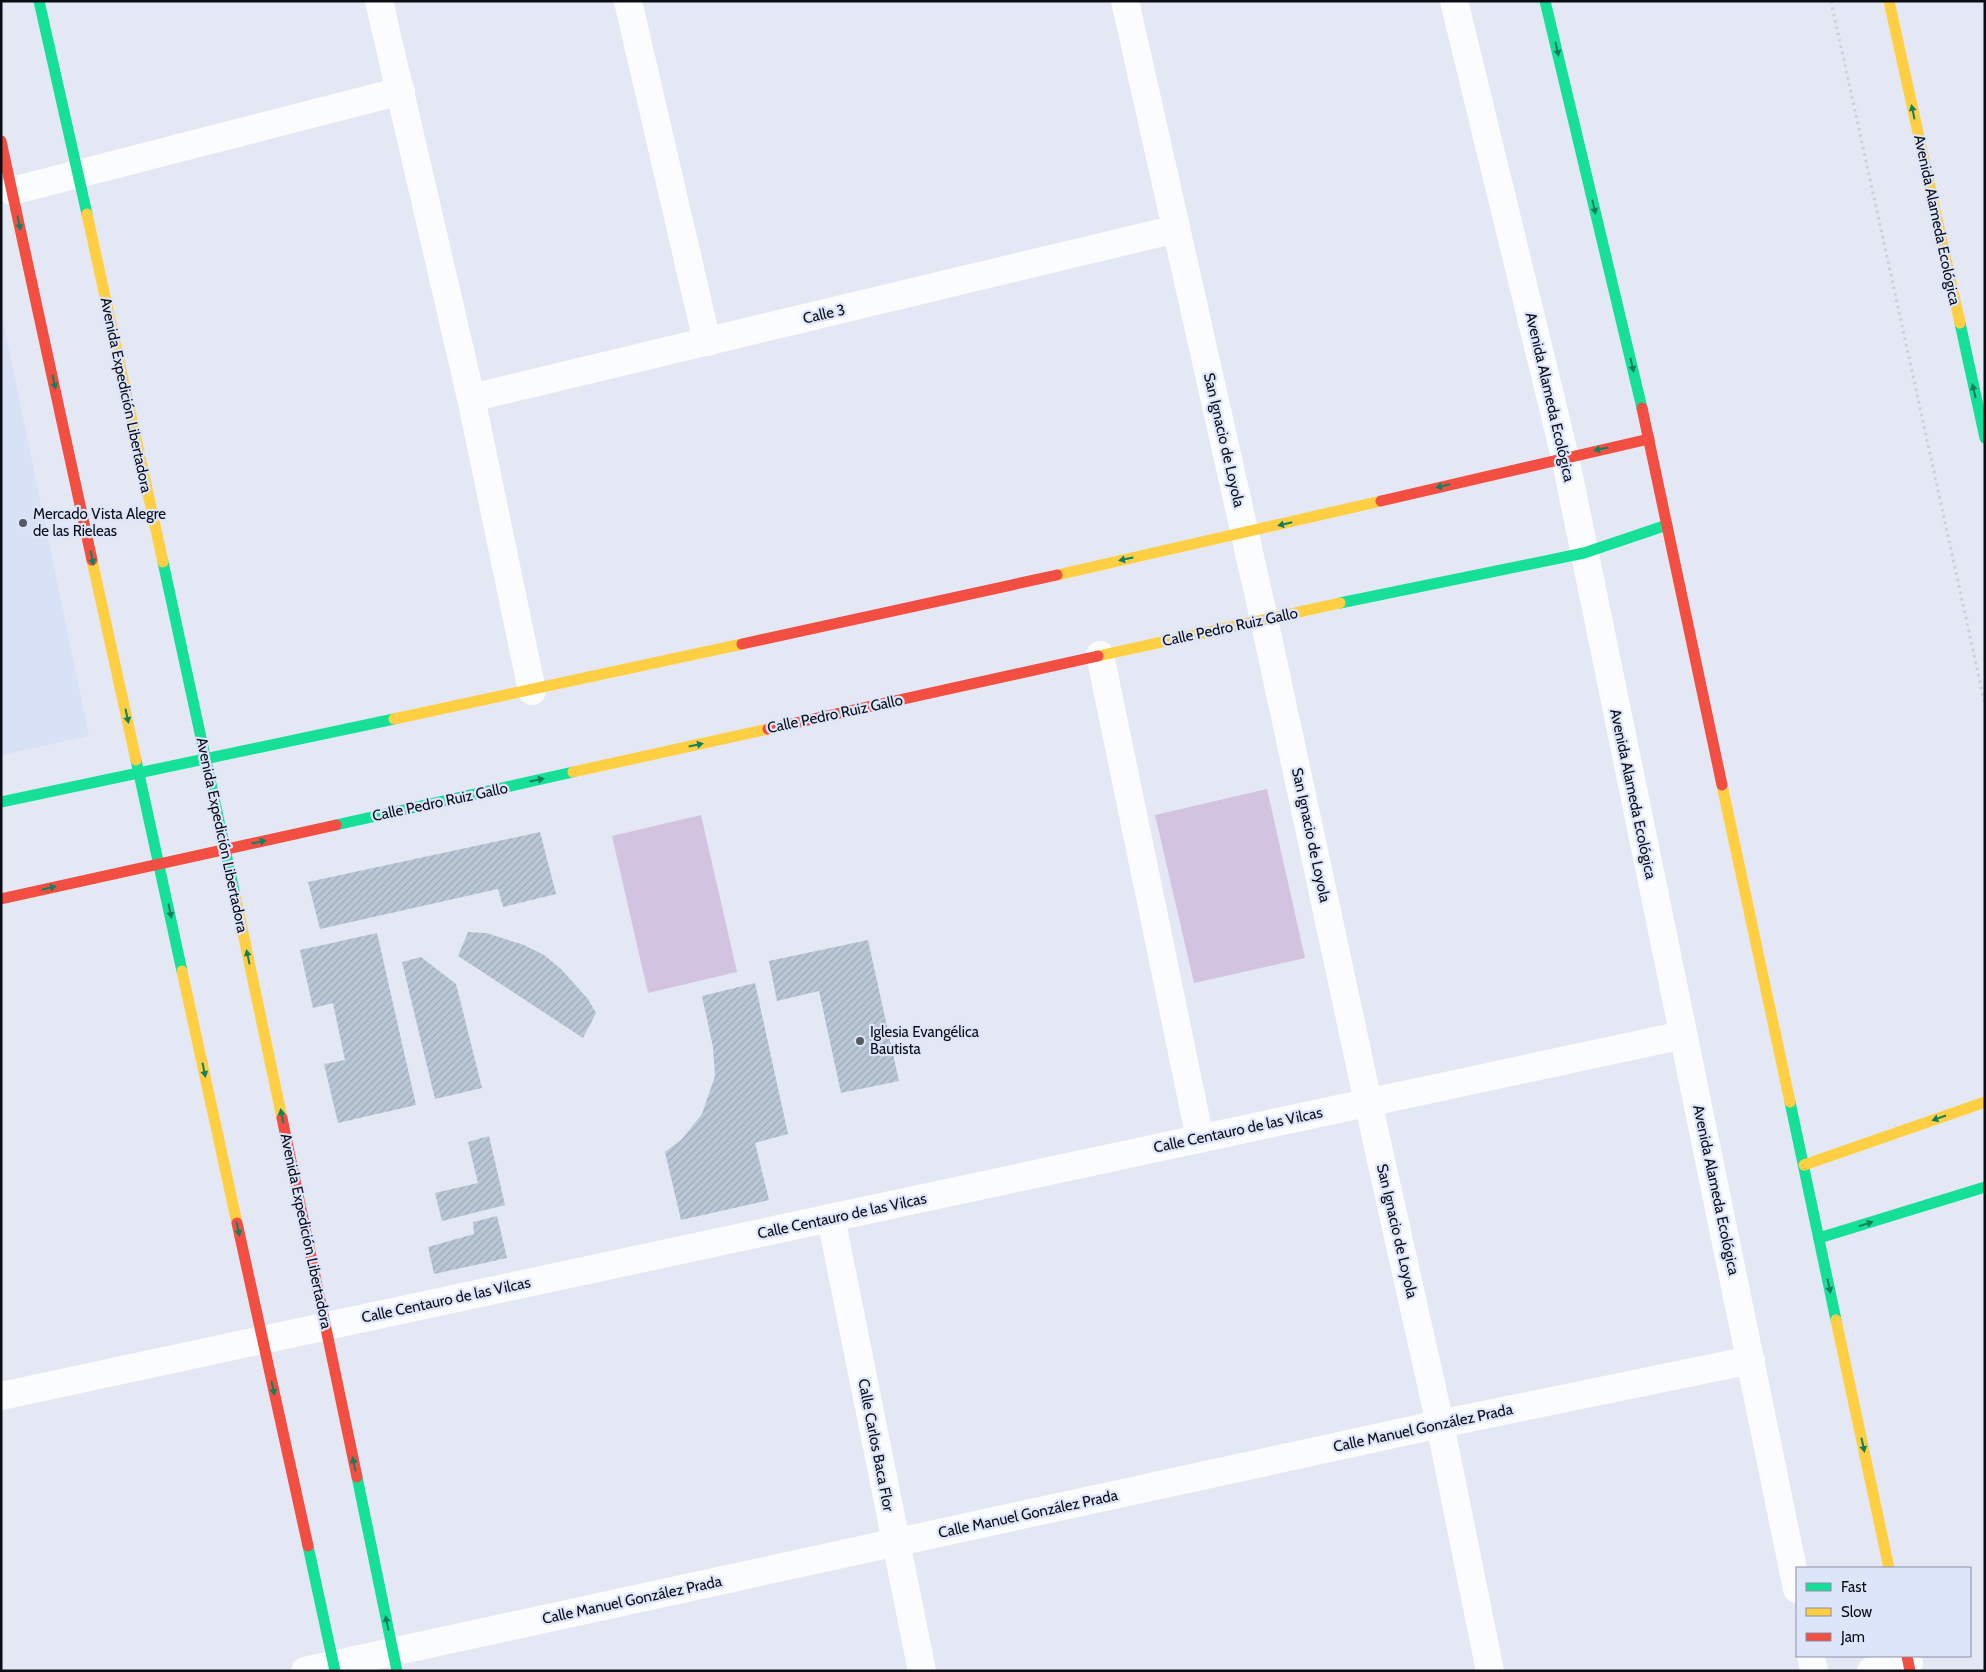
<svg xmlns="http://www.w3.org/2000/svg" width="1986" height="1672" font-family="Cabin,sans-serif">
	<defs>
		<pattern id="building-hatch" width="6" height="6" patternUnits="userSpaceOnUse" patternTransform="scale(1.25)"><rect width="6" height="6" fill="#bac7d6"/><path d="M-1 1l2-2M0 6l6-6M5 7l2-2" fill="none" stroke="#9faab7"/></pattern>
	</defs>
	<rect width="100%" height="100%" fill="#e4e8f4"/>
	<!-- built -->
	<path fill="#d9e1f6" d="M1 311 89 736 1 755Z"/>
	<!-- green -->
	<g fill="#d2c4e1">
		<path d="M1267 789 1305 958 1194 983 1155 815Z"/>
		<path d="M701 815 737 972 648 993 612 836Z"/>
	</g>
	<!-- building -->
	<g fill="url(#building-hatch)">
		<path d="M540 832 556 894 503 907 498 889 320 929 308 882Z"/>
		<path d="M468 932 486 933 524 945 544 955 561 969 588 999 596 1013 583 1038 458 956Z"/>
		<path d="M377 933 416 1105 338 1123 324 1064 345 1060 333 1003 313 1008 300 950Z"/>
		<path d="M868 940 899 1081 841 1093 819 991 777 1001 769 961Z"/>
		<path d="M421 957 456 984 482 1088 435 1099 402 962Z"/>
		<path d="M755 983 788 1134 755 1143 769 1200 681 1220 665 1152 682 1139 702 1114 715 1076 713 1047 702 996Z"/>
		<path d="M489 1136 505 1205 442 1221 435 1193 478 1183 468 1142Z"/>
		<path d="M497 1216 507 1258 434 1274 428 1247 474 1234 473 1222Z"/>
	</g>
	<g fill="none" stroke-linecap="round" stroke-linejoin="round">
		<!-- path -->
		<path stroke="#cfcfd3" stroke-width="3" stroke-dasharray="2.5 4" stroke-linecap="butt" d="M1831 1 1985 705"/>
		<!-- street -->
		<g stroke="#fbfcfd" stroke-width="28">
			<path d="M379 1 471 398 532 691"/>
			<path d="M628 1 707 342"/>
			<path d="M1125 1 1264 619 1368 1102 1440 1424 1490 1671"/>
			<path d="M1454 1 1565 457 1797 1589"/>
			<path d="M12 191 401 91"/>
			<path d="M471 398 1176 229"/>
			<path d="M1100 655 1200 1139"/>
			<path d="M831 1218 922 1671"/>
			<path d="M1 1396 1683 1035"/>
			<path d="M1811 1656 1814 1671"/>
			<path d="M305 1671 1440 1424 1751 1360"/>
			<path d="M1871 1671 1909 1663"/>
		</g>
		<!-- fast -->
		<g stroke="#16e098" stroke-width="11">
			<path d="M39 1 87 214"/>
			<path d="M1545 1 1642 408"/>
			<path d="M1960 323 1985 438"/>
			<path d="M163 562 235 895"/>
			<path d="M1340 603 1584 553 1667 525"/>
			<path d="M136 760 182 971"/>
			<path d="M1 802 394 719"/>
			<path d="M336 825 573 772"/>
			<path d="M1790 1102 1836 1320"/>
			<path d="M1819 1238 1985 1187"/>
			<path d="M357 1477 397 1671"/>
			<path d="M308 1546 335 1671"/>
		</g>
		<!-- slow -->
		<g stroke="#ffcf43" stroke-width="11">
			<path d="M1889 1 1960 323"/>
			<path d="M87 214 163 562"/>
			<path d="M92 560 136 760"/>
			<path d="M1057 575 1381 501"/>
			<path d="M1098 656 1340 603"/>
			<path d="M394 719 742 644"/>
			<path d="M573 772 768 729"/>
			<path d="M1722 785 1790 1102"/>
			<path d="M235 895 282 1118"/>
			<path d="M182 971 237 1223"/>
			<path d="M1804 1165 1985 1102"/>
			<path d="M1836 1320 1889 1568"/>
		</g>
		<!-- jam -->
		<g stroke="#f24e42" stroke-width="11">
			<path d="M1 141 92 560"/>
			<path d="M1642 408 1722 785"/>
			<path d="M1381 501 1649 439"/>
			<path d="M742 644 1057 575"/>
			<path d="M768 729 1098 656"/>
			<path d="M1 899 336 825"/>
			<path d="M282 1118 357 1477"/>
			<path d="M237 1223 308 1546"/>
			<path d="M1907 1656 1910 1671"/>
		</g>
	</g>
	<!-- one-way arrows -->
	<defs><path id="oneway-solid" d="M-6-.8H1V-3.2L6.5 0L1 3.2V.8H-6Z" transform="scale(1.25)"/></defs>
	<g fill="#11815d">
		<use href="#oneway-solid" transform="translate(1557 49) rotate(77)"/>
		<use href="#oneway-solid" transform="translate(1913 112) rotate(-102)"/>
		<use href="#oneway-solid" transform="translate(1594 207) rotate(77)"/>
		<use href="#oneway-solid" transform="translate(19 223) rotate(78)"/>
		<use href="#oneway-solid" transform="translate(1632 365) rotate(77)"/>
		<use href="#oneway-solid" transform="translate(54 382) rotate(78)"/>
		<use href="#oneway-solid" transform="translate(1974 391) rotate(-103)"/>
		<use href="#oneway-solid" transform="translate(1601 449) rotate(168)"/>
		<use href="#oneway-solid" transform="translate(1443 486) rotate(167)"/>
		<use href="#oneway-solid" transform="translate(1285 524) rotate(167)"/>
		<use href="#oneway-solid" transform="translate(92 558) rotate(78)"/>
		<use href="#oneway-solid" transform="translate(1126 559) rotate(168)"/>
		<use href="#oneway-solid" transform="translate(127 716) rotate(78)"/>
		<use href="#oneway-solid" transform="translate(696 745) rotate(-12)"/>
		<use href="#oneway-solid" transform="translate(537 780) rotate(-12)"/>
		<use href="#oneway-solid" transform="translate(259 842) rotate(-12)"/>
		<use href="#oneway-solid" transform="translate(49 888) rotate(-13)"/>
		<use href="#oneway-solid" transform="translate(170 911) rotate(78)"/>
		<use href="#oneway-solid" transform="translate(248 957) rotate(-102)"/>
		<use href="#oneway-solid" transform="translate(204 1070) rotate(78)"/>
		<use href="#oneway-solid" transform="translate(282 1116) rotate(-102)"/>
		<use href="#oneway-solid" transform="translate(1939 1118) rotate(161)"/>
		<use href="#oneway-solid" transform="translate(1866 1224) rotate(-17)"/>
		<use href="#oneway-solid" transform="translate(238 1229) rotate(78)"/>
		<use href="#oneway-solid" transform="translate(1829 1286) rotate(78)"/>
		<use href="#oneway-solid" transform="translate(273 1388) rotate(78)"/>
		<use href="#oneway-solid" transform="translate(1863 1445) rotate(78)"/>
		<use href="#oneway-solid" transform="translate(354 1464) rotate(-102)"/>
		<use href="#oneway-solid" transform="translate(387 1623) rotate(-102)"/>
	</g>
	<!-- markers -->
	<g fill="#565a62" stroke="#dde5fb" stroke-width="2">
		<circle cx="23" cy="523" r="5"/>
		<circle cx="860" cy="1041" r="5"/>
	</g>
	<g text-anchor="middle" stroke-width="4.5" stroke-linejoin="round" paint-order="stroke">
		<!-- street labels -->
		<g font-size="15" fill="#0a0d14" stroke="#dde5fb">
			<text transform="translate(1937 220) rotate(78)" y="5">Avenida Alameda Ecológica</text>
			<text transform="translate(824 314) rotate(-13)" y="5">Calle 3</text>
			<text transform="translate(126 395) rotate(78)" y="5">Avenida Expedición Libertadora</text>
			<text transform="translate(1550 397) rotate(77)" y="5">Avenida Alameda Ecológica</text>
			<text transform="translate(1224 440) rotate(77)" y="5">San Ignacio de Loyola</text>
			<text transform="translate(1230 627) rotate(-12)" y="5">Calle Pedro Ruiz Gallo</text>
			<text transform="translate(835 714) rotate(-12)" y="5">Calle Pedro Ruiz Gallo</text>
			<text transform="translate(1633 794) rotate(78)" y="5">Avenida Alameda Ecológica</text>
			<text transform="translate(440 802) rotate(-12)" y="5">Calle Pedro Ruiz Gallo</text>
			<text transform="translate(222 835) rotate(78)" y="5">Avenida Expedición Libertadora</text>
			<text transform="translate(1311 835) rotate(78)" y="5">San Ignacio de Loyola</text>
			<text transform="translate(1238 1130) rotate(-12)" y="5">Calle Centauro de las Vilcas</text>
			<text transform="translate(1716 1190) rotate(78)" y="5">Avenida Alameda Ecológica</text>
			<text transform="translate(842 1216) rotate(-12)" y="5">Calle Centauro de las Vilcas</text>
			<text transform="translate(306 1231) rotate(78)" y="5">Avenida Expedición Libertadora</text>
			<text transform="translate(1397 1231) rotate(77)" y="5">San Ignacio de Loyola</text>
			<text transform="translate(446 1300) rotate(-12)" y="5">Calle Centauro de las Vilcas</text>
			<text transform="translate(1423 1428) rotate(-12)" y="5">Calle Manuel González Prada</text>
			<text transform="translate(876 1445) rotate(79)" y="5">Calle Carlos Baca Flor</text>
			<text transform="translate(1028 1514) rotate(-12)" y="5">Calle Manuel González Prada</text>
			<text transform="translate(632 1600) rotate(-12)" y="5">Calle Manuel González Prada</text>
		</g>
		<!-- poi labels -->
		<g font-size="15" fill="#0a0d14" stroke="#dde5fb" text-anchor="start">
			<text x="33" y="519">Mercado Vista Alegre<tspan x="33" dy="17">de las Rieleas</tspan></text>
			<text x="870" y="1037">Iglesia Evangélica<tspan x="870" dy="17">Bautista</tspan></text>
		</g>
	</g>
	<!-- border -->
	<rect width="1986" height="1672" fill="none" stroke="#0a0d14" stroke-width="5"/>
	<!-- legend -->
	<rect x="1796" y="1567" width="175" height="90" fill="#dde5fb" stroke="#898f9f"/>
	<rect x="1806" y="1583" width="25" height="8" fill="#16e098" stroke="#898f9f"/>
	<text x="1841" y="1592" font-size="15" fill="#0a0d14">Fast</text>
	<rect x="1806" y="1608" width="25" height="8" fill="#ffcf43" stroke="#898f9f"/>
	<text x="1841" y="1617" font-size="15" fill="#0a0d14">Slow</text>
	<rect x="1806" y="1633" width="25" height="8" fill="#f24e42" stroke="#898f9f"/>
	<text x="1841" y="1642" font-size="15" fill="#0a0d14">Jam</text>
</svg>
